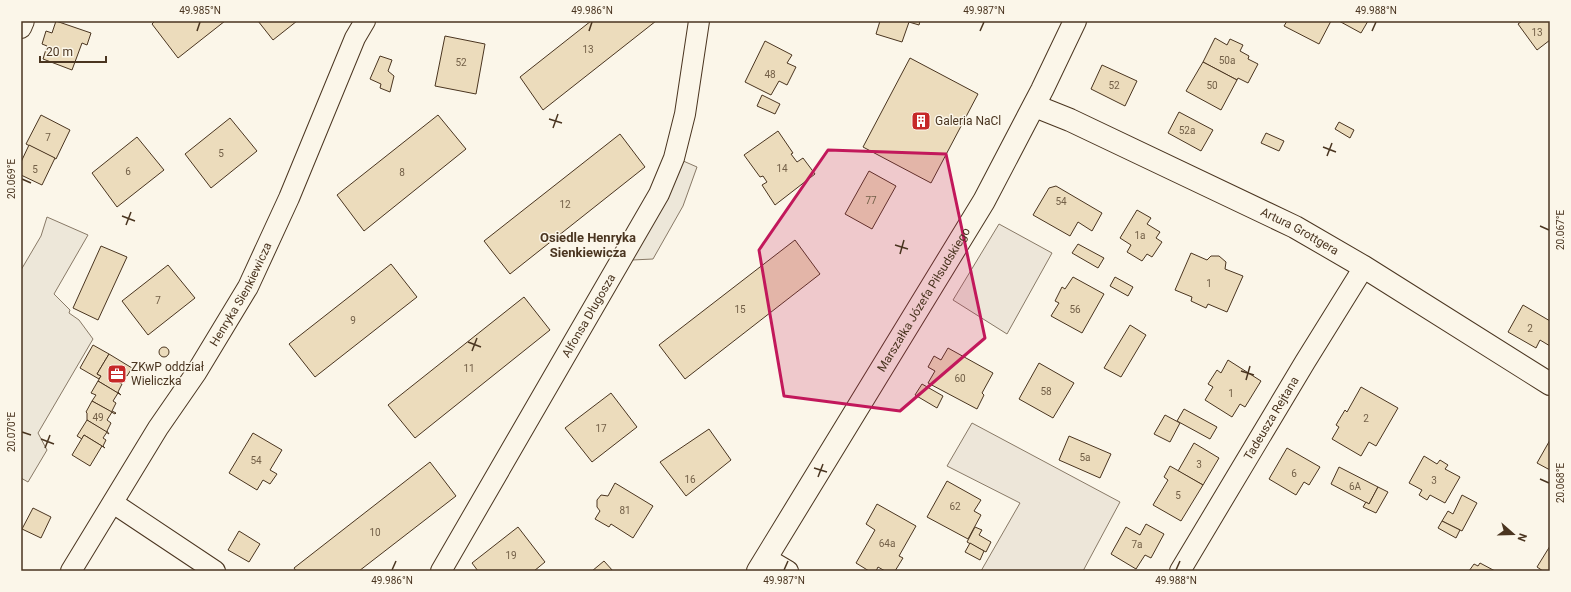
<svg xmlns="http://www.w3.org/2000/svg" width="1571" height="592" font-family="Roboto,sans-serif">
	<rect width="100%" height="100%" fill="#fbf6e9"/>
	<!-- green -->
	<g fill="#ede6d9" stroke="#887966">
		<path d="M999 224 1052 253 1007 334 953 300Z"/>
		<path d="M972 423 1120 502 1083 571H981L1020 503 947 466Z"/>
	</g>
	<!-- parking -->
	<g fill="#ede7d9" stroke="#887966">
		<path d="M681 160 697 167 683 206 653 259 632 260Z"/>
		<path d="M47 217 88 235 54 294 70 310 69 313 79 320 93 339 38 433 47 450 28 482 21 478V270L41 236Z"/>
	</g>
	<!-- building -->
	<g fill="#ecdcbc" stroke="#4a3520">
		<path d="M56 21 91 33 87 45 82 43 72 70 43 59 47 46 42 44 46 31 52 33Z"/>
		<path d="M155 21H225L178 58 152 24Z"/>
		<path d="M258 21H297L273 40Z"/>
		<path d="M591 21H656L543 110 520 77Z"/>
		<path d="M880 21H920L919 25 909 22 902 42 876 34Z"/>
		<path d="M1287 21H1331L1319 44 1284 26Z"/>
		<path d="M1339 21H1368L1361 33Z"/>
		<path d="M1522 21H1550V40L1537 50 1518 24Z"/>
		<path d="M445 36 485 44 476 94 435 86Z"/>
		<path d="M1215 38 1227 45 1230 39 1243 45 1240 51 1249 56 1248 59 1258 64 1248 83 1238 78 1237 80 1203 62Z"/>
		<path d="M765 41 792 55 787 63 796 67 787 85 779 81 771 95 745 82Z"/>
		<path d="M380 56 392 60 388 71 394 76 390 92 380 88 381 84 370 79Z"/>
		<path d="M910 58 978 94 931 183 863 147Z"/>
		<path d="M1203 62 1237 80 1221 110 1186 91Z"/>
		<path d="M1102 65 1137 81 1125 106 1091 89Z"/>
		<path d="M762 95 780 104 775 114 757 106Z"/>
		<path d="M1179 112 1213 130 1201 151 1168 133Z"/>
		<path d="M41 115 70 130 56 159 26 144Z"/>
		<path d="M438 115 466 149 364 231 337 195Z"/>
		<path d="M230 118 257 151 211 188 185 154Z"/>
		<path d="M1339 122 1354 130 1350 138 1335 129Z"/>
		<path d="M778 131 793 153 791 154 797 162 803 158 815 174 775 205 762 185 767 182 763 176 760 177 744 155Z"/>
		<path d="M1266 133 1284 141 1279 151 1261 143Z"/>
		<path d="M620 134 645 167 510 274 484 241Z"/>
		<path d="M137 137 164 170 117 207 92 173Z"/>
		<path d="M29 145 55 158 42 185 21 175V162Z"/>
		<path d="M869 171 896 186 872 229 845 214Z"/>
		<path d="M1056 186 1102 213 1092 231 1078 222 1070 236 1033 215 1049 188Z"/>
		<path d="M1137 210 1151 218 1147 224 1160 232 1156 238 1162 242 1152 257 1147 254 1142 261 1127 252 1131 245 1120 238Z"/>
		<path d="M795 240 820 274 685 379 659 345Z"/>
		<path d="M1078 244 1104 258 1098 268 1072 253Z"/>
		<path d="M101 246 127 257 98 320 73 308Z"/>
		<path d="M1191 253 1207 260 1211 256H1219L1226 262 1225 269 1243 276 1227 312 1208 304 1206 308 1191 301 1192 297 1175 290Z"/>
		<path d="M391 264 417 297 315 377 289 344Z"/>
		<path d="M168 265 195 298 148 335 122 301Z"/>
		<path d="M1073 277 1104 294 1082 333 1051 316 1059 303 1055 301 1062 287 1065 289Z"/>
		<path d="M1115 277 1133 287 1128 296 1110 286Z"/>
		<path d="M524 297 550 330 415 438 388 405Z"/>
		<path d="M1523 305 1550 321V346L1540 340 1536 348 1508 332Z"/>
		<path d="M1130 325 1146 335 1121 377 1104 368Z"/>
		<path d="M93 345 109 354 97 374 101 376 99 379 80 368Z"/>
		<circle cx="164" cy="352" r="5"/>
		<path d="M948 348 993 373 982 393 984 395 977 409 928 383 935 371 928 367 934 356 941 360Z"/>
		<path d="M109 354 132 368 127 376 123 374 118 382 122 384 118 392 121 395 98 381 101 376 97 374Z"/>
		<path d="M1228 360 1261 381 1245 407 1240 404 1232 417 1205 400 1213 387 1208 384 1217 370 1221 373Z"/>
		<path d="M1039 363 1074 383 1053 418 1019 399Z"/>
		<path d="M98 381 118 393 113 401 116 403 112 411 116 413 115 414 92 401 96 395 91 393Z"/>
		<path d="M922 384 943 396 937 408 915 395Z"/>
		<path d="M1361 387 1398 408 1376 446 1369 442 1361 456 1332 439 1339 427 1336 425 1345 410 1347 412Z"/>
		<path d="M611 393 637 427 592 462 565 428Z"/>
		<path d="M92 401 112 412 107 420 111 423 107 431 109 434 87 420V413L86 412Z"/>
		<path d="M1184 409 1217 427 1210 439 1177 421Z"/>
		<path d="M1165 415 1180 423 1170 442 1154 434Z"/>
		<path d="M87 420 107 432 103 438 106 440 103 446 105 448 84 435 82 439 77 436Z"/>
		<path d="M709 429 731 460 686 496 660 462Z"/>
		<path d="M253 433 282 450 270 470 277 474 270 484 263 480 257 490 229 473Z"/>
		<path d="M84 435 102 446 90 466 72 455Z"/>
		<path d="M1069 436 1111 454 1100 478 1059 460Z"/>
		<path d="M1550 440V470L1537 463Z"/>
		<path d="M1194 443 1219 458 1203 485 1178 471Z"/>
		<path d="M1287 448 1320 467 1309 485 1304 482 1296 495 1269 479Z"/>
		<path d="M1424 456 1437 464 1440 460 1448 465 1445 469 1460 477 1445 503 1430 495 1427 500 1419 495 1422 490 1409 483Z"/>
		<path d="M430 462 456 496 359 571H296L294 568Z"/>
		<path d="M1170 466 1203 485 1181 521 1153 505 1168 480 1164 477Z"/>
		<path d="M1339 467 1378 487 1369 504 1331 484Z"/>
		<path d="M947 481 981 500 974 511 981 515 968 539 927 517Z"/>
		<path d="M615 483 653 506 633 538 611 524 609 527 595 519 600 511 597 507V500L601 495 608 496Z"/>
		<path d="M1378 487 1388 492 1376 513 1363 507 1366 502 1369 504Z"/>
		<path d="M1462 495 1477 503 1462 531 1442 521 1448 511 1453 514Z"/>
		<path d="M877 504 916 526 899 556 903 558 895 571H885L878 567 876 571H869L856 563 875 530 866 524Z"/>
		<path d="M33 508 51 517 41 538 22 529Z"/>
		<path d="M1442 521 1460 530 1456 538 1438 528Z"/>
		<path d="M1146 524 1164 534 1151 558 1145 555 1136 569 1111 554 1126 527 1140 535Z"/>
		<path d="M518 527 545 562 534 571H478L472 563Z"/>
		<path d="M975 527 982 530 979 535 991 542 986 552 967 542Z"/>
		<path d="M239 531 260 544 249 562 228 550Z"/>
		<path d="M970 543 984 551 980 560 965 552Z"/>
		<path d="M1550 546V571H1543L1537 567Z"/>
		<path d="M604 561 613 571H592Z"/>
		<path d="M1480 563 1495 571H1469L1474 564 1478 566Z"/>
	</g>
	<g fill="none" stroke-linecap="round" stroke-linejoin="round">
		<!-- street casing -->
		<g stroke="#4a3520" stroke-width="22">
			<g id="street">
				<path d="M21 28 24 21"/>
				<path d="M113 503 215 571"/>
				<path d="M766 558 788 571"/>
				<path id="s1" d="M71 571 158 428 196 373 248 287 289 198 355 38 365 21"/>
				<path id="s2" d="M441 571 659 194 674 158 685 114 699 21"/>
				<path id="s3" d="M1180 571 1305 362 1364 267"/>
			</g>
		</g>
		<!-- secondary casing -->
		<g stroke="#4a3520" stroke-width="24">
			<g id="secondary">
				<path id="s4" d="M1035 106 1070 120 1295 227 1364 267 1550 384"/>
				<path id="s5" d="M758 571 984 201 1042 90 1075 21"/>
			</g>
		</g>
		<!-- street -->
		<use href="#street" stroke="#fbf6e9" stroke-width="20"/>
		<!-- secondary -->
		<use href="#secondary" stroke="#fbf6e9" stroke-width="22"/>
	</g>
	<!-- marked area -->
	<path fill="#c2185b" fill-opacity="0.2" stroke="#c2185b" stroke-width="3" stroke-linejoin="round" d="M828 150 946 154 985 338 900 411 784 396 759 250Z"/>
	<!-- ticks -->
	<path fill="none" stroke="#4a3520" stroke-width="1.5" d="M197 31 200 22M589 31 592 22M980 31 984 22M1372 31 1376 22M549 119 562 123M553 128 558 114M1323 147 1336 152M1327 156 1332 143M22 179 31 183M122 216 135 221M126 225 131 212M1540 226 1549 230M895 245 908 249M900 254 904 240M468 342 481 347M472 351 477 338M1241 371 1254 375M1246 380 1250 366M22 432 31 435M41 439 54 444M45 448 50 435M814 468 827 472M818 477 823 464M1540 479 1549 483M392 570 396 561M784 570 788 561M1176 570 1180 561"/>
	<!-- icons -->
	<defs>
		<g id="building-square" transform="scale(1)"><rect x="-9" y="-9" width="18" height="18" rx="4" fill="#c62828" stroke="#fbf6e9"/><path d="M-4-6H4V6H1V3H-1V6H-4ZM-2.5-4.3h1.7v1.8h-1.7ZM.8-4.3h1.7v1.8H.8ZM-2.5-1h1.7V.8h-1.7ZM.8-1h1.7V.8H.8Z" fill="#fff"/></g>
		<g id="office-square" transform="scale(1)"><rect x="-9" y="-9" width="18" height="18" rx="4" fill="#c62828" stroke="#fbf6e9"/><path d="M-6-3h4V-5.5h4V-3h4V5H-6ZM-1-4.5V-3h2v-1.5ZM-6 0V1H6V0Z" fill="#fff"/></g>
	</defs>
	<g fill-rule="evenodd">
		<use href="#building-square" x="921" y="121"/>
		<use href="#office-square" x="117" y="374"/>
	</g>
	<g text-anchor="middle" stroke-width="3" stroke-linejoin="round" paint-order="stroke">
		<!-- number labels -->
		<g font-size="10" fill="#725f47">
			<text x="1537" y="36">13</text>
			<text x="588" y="53">13</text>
			<text x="1227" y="64">50a</text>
			<text x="461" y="66">52</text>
			<text x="770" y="78">48</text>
			<text x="1114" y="89">52</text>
			<text x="1212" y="89">50</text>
			<text x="1187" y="134">52a</text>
			<text x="48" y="141">7</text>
			<text x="221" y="157">5</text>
			<text x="782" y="172">14</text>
			<text x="35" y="173">5</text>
			<text x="128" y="175">6</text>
			<text x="402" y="176">8</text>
			<text x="871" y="204">77</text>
			<text x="1061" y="205">54</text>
			<text x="565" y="208">12</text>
			<text x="1140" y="239">1a</text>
			<text x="1209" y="287">1</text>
			<text x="158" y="304">7</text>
			<text x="740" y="313">15</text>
			<text x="1075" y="313">56</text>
			<text x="353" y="324">9</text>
			<text x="1530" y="332">2</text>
			<text x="469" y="372">11</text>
			<text x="960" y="382">60</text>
			<text x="1046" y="395">58</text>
			<text x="1231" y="397">1</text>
			<text x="98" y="421">49</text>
			<text x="1366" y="422">2</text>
			<text x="601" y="432">17</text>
			<text x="1085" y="461">5a</text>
			<text x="256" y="464">54</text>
			<text x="1199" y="468">3</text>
			<text x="1294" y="477">6</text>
			<text x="690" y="483">16</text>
			<text x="1434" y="484">3</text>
			<text x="1355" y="490">6A</text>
			<text x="1178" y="499">5</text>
			<text x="955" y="510">62</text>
			<text x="625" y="514">81</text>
			<text x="375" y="536">10</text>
			<text x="887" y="547">64a</text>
			<text x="1137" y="548">7a</text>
			<text x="511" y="559">19</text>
		</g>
		<!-- poi labels -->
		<g font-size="12" fill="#4a3520" stroke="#fbf6e9" text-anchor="start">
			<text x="935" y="125">Galeria NaCl</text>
			<text x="131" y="371">ZKwP oddział<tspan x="131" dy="14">Wieliczka</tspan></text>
		</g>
		<!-- street labels -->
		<g font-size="12" fill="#4a3520" stroke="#fbf6e9">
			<text dy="4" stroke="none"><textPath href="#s4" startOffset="293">Artura Grottgera</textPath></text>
			<text dy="4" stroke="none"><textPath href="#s1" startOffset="325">Henryka Sienkiewicza</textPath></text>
			<text dy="4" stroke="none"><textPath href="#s5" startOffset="318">Marszałka Józefa Piłsudskiego</textPath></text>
			<text dy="4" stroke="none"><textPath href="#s2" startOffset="295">Alfonsa Długosza</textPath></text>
			<text dy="4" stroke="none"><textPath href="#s3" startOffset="178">Tadeusza Rejtana</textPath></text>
		</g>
		<!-- neighbourhood labels -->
		<g font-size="13" font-weight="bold" fill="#4a3520" stroke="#fbf6e9">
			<text x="588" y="242">Osiedle Henryka<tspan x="588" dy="15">Sienkiewicza</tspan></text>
		</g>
	</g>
	<!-- border -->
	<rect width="1571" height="592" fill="none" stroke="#fbf6e9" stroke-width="44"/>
	<!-- north arrow -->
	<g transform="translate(1513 534) rotate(110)" stroke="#fbf6e9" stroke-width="3" paint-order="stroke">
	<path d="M0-3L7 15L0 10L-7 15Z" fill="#4a3520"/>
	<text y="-6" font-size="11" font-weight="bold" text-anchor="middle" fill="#4a3520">N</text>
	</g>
	<!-- scale -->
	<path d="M40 56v6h66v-6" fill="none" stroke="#4a3520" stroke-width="2"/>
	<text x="46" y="56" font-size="12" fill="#4a3520" stroke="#fbf6e9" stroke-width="3" paint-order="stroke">20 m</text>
	<rect x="22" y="22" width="1527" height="548" fill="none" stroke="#4a3520" stroke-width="1.5"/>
	<g font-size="10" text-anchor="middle" fill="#4a3520">
		<text x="200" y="14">49.985°N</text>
		<text x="592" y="14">49.986°N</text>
		<text x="984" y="14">49.987°N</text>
		<text x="1376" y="14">49.988°N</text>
		<text transform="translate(11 179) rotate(-90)" y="4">20.069°E</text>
		<text transform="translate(1560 230) rotate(-90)" y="4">20.067°E</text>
		<text transform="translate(11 432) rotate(-90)" y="4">20.070°E</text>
		<text transform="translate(1560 483) rotate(-90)" y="4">20.068°E</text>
		<text x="392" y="584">49.986°N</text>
		<text x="784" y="584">49.987°N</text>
		<text x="1176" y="584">49.988°N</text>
	</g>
</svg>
